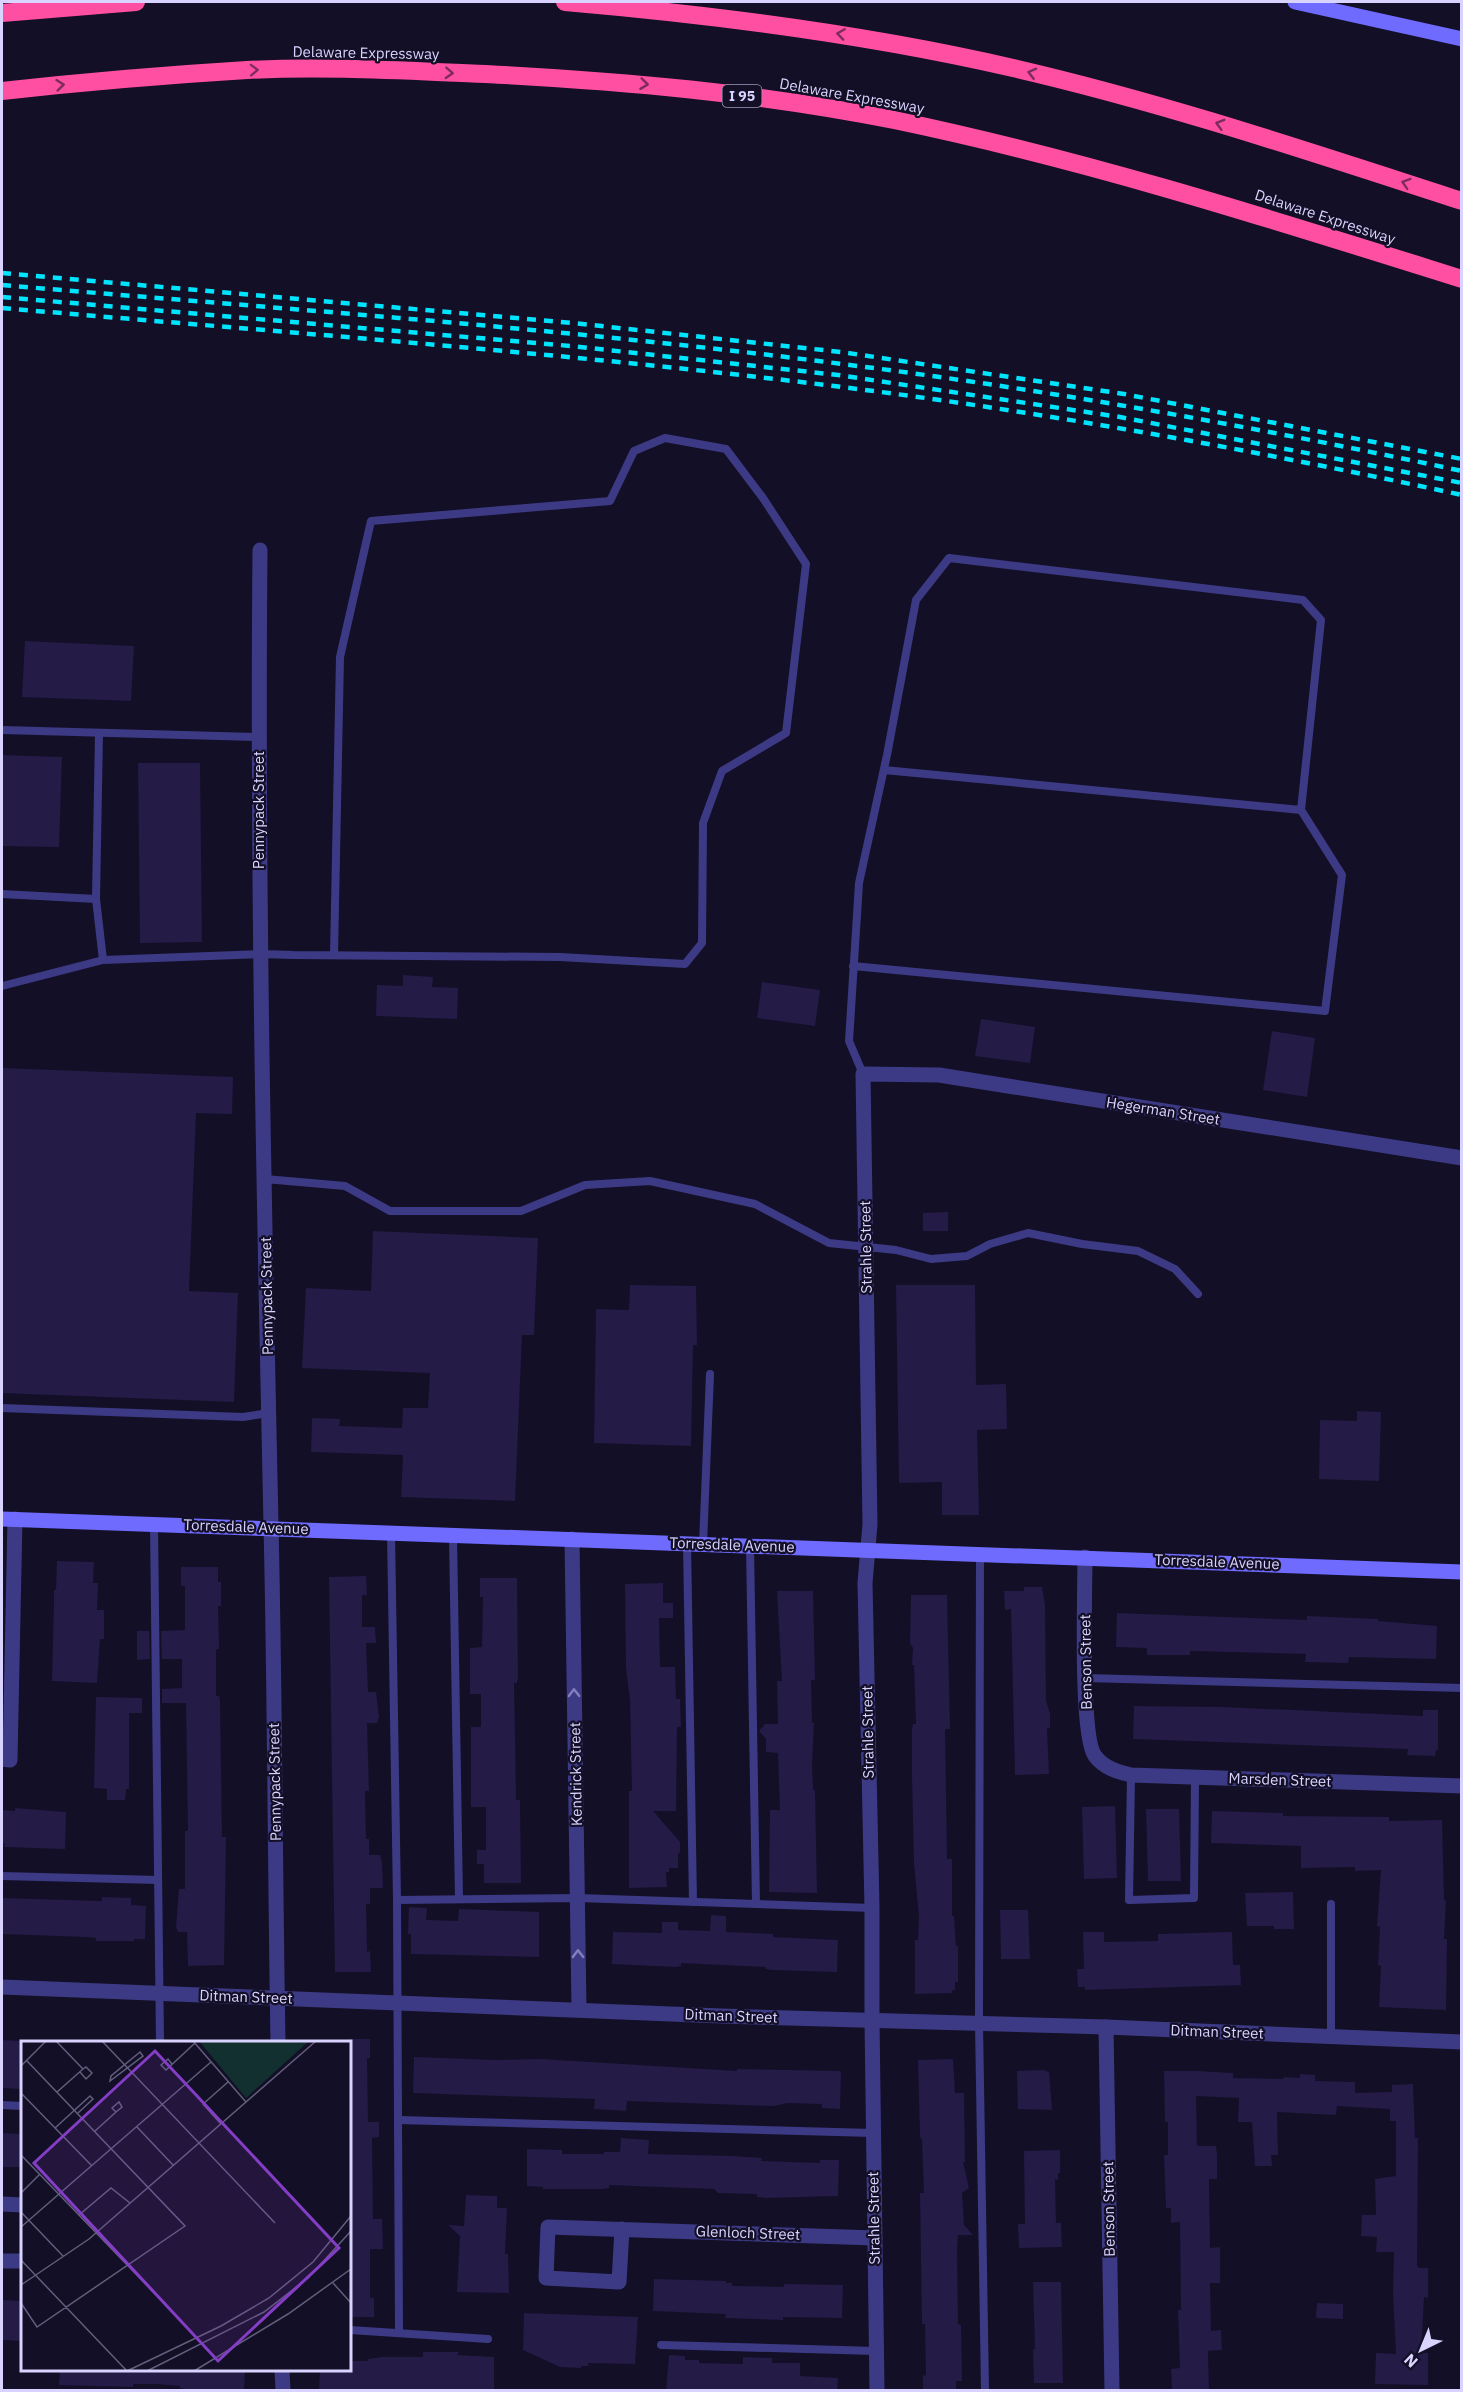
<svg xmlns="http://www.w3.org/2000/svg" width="1463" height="2392" font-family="'IBM Plex Sans',sans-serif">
	<rect width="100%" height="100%" fill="#130f26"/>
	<!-- building -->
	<g fill="#241b47">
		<path d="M25 641 134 646 131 701 22 697Z"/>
		<path d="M2 755 62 757 59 847 2 846Z"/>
		<path d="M138 763H200L202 942 140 943Z"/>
		<path d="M403 975 433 977 432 987 458 988 457 1019 376 1016 377 985 403 986Z"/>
		<path d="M762 982 820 990 815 1026 757 1018Z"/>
		<path d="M981 1019 1035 1027 1030 1063 975 1056Z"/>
		<path d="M1272 1031 1315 1038 1307 1097 1263 1090Z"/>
		<path d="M2 1068 233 1077 232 1114 196 1113 189 1291 238 1293 234 1402 2 1393Z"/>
		<path d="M948 1212V1231H923V1213Z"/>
		<path d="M373 1231 538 1238 534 1335H522L515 1501 401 1497 403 1455 311 1452 312 1418 340 1419 339 1426 402 1428 403 1408H428L430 1373 302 1368 306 1288 371 1291Z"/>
		<path d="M630 1285 696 1286 697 1345H693L691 1446 594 1443 596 1309 629 1310Z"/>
		<path d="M896 1285H975L976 1385 1006 1384 1007 1429 977 1430 979 1515H942V1482L899 1483Z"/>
		<path d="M1357 1411 1381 1412 1379 1481 1319 1479 1320 1420 1357 1421Z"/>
		<path d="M57 1561 94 1562 93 1583H98L97 1610H104V1639H100L97 1683 52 1681 54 1599V1590H56Z"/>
		<path d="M181 1567H218V1582H221V1606H218L219 1644V1649H216V1696H219L220 1700 222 1837H226L224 1965 188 1966 187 1932H178L176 1927 179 1889H185V1831H188L186 1703H162V1689L182 1688V1659H162L161 1631 185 1630V1586H181Z"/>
		<path d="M366 1576 367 1595H362V1627H375L376 1643H366L368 1692H376L379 1717 377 1723H367L369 1791H365L366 1839H369V1855H380L382 1862 383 1888H370V1904H366L367 1952 370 1951 371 1972H335L329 1577Z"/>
		<path d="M480 1578H517L518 1676 517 1683H514L515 1737 516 1800H520L521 1883H484V1864H477V1850H486V1807H471V1727H481V1694H470V1648L482 1647 483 1597H480Z"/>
		<path d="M663 1583V1603H673V1618H659L660 1667H675L676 1699H680L681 1727H677L676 1811H653L680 1842V1852L678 1854V1868H669V1872H666L667 1887 629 1888V1791H632L631 1746 630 1700 626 1668 625 1584Z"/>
		<path d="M1024 1587H1042L1045 1605 1046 1700 1050 1714V1728H1047L1049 1774 1015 1775 1011 1609 1005 1610 1004 1591H1024Z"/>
		<path d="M777 1591H813L815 1680H811L812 1723H814L812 1767 813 1790H815L817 1893 769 1892 770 1810H780L778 1753 766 1752V1739L759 1731 765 1724H778L777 1681H782Z"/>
		<path d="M911 1595H947L950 1729H945L947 1859H952V1916H954L956 1946H958V1982H955V1990H952V1993L915 1994V1940H918L919 1917 914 1864 912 1777V1729L913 1724H916L914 1665H912L913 1648 910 1643Z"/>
		<path d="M1117 1613 1307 1620V1616L1378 1619V1621L1437 1626 1436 1659 1349 1657 1348 1663 1305 1662 1306 1654 1190 1651V1655H1147V1648L1116 1647Z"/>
		<path d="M137 1631H149L150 1659 137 1660Z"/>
		<path d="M96 1697 142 1698V1713H129V1789H126L125 1800H107V1789L94 1788Z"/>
		<path d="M1134 1706 1223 1707 1423 1716V1710H1438V1750H1436L1435 1756 1407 1755 1408 1749 1133 1739Z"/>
		<path d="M1115 1806 1117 1878 1084 1879 1082 1807Z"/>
		<path d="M15 1808 66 1812 65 1849 4 1847 5 1843 2 1844V1810L15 1811Z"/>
		<path d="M1146 1809H1179L1181 1881H1148Z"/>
		<path d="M1212 1811 1283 1813V1816L1389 1817V1821L1442 1820 1444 1900 1446 1901 1444 1939H1447L1446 2010 1379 2007 1381 1966 1378 1965 1380 1927 1377 1926 1381 1870 1355 1871V1867L1301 1868V1846L1211 1843Z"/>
		<path d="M1293 1892 1294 1929H1274V1926H1247L1245 1893Z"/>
		<path d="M102 1897 131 1898V1905L146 1906 145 1939H134V1941H96V1938L87 1937 2 1934V1898L102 1901Z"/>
		<path d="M409 1907 427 1908 426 1920 458 1921 459 1909 539 1912V1957L411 1954V1934H408Z"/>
		<path d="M1000 1910H1028L1030 1959H1001Z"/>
		<path d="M711 1915 726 1916V1932L773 1934V1937L838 1940 837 1972 772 1970 766 1969V1967L681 1963V1966L676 1967 612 1964 613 1932 662 1933V1922H678V1930L710 1931Z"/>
		<path d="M1083 1932H1104V1942L1158 1941V1934L1232 1932 1233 1965H1240L1241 1985 1085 1990V1987H1078L1077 1969H1084Z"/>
		<path d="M350 2039H370V2058H367L368 2122H379V2137L372 2138 373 2219H382L383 2249H370V2298H374V2317H350Z"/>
		<path d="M2 2040 22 2041V2089L2 2088Z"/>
		<path d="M414 2057 497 2060 541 2059 737 2071V2069L839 2071 841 2072 840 2109 822 2108V2104L787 2103 774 2106 627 2101 626 2111 594 2109 595 2099 413 2093Z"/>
		<path d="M953 2059 955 2093H964L965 2162H963L969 2188 962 2193 964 2225 973 2235H958L957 2249 958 2324 961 2325 962 2381H956V2391H923V2376L926 2375 925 2324H922L920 2193H924L922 2140 920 2137 918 2060Z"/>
		<path d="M1043 2070 1049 2072 1052 2110 1018 2109 1017 2071Z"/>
		<path d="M1164 2071H1196L1233 2073V2078L1283 2079 1284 2077 1300 2078V2074L1315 2075V2081L1355 2082V2093L1392 2092V2085L1413 2084 1415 2138H1418L1417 2266 1419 2268H1428V2298L1424 2297 1421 2353H1428V2385L1375 2384 1376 2353 1396 2354 1393 2293 1394 2252H1376L1377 2237 1361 2236 1362 2215H1376L1375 2179 1396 2176V2121H1390V2109L1337 2106 1336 2115 1277 2112 1278 2155H1271L1272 2166H1255L1252 2122H1238L1239 2098 1196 2096 1197 2146H1216L1217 2155V2179H1209L1210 2248 1220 2247V2283H1210L1211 2331 1221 2330 1222 2350 1208 2351 1209 2391H1172L1171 2369 1180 2368 1178 2310H1181L1180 2222 1171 2223V2208H1166L1164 2155H1168V2122H1165Z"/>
		<path d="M2 2133 22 2134V2167H2Z"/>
		<path d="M621 2138 649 2140 648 2154 734 2156 762 2158 761 2161 820 2163V2160H839L838 2196 766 2198 757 2197V2194L718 2193 714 2189 609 2185V2188L603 2189H543V2187L527 2186V2149L562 2150V2154H604V2152H620Z"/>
		<path d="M1060 2150V2173H1058V2180L1055 2179 1056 2223H1061L1062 2247 1019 2248 1018 2224H1025L1024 2151Z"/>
		<path d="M466 2195 497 2196V2208H507L505 2254H508L509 2293 457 2292 460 2236 448 2225 464 2226Z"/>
		<path d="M654 2279 726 2281V2283H732V2286L784 2287V2284L843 2285 842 2318 783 2317V2320L725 2318 726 2314 653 2311Z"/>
		<path d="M1033 2282H1061L1063 2383H1034L1033 2349H1035Z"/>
		<path d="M2 2300 22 2301V2341L2 2340Z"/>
		<path d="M1317 2303 1343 2304V2319L1316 2318Z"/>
		<path d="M524 2313 638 2317 635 2364 588 2363V2366H581V2368L560 2367 523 2350Z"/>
		<path d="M423 2352H459L457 2355 494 2357V2391H319L320 2370H350V2361H368V2359L382 2357H423Z"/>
		<path d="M669 2355 685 2356V2360H699V2363L743 2364V2357L772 2358V2363H800V2376L838 2378 837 2391H666Z"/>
		<path d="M60 2370H245L244 2391H196L180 2388V2386L157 2384H133V2387L59 2385Z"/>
	</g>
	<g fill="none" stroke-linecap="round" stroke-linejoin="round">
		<!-- lane -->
		<g stroke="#3d3a85" stroke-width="8">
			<path d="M2 730 258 737"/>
			<path d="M884 770 1301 810"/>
			<path d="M2 894 96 899 99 733"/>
			<path d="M96 899 103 960 260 954 293 955 560 957 685 964 702 943 703 823 722 771 786 733 806 564 763 498 726 449 665 438 634 451 610 501 371 521 340 657 334 955"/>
			<path d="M853 966 1325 1011 1342 875 1301 810 1321 620 1303 600 949 558 916 600 887 755 859 883 849 1041 863 1074"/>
			<path d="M2 986 103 960"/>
			<path d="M265 1179 345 1186 390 1211H521L585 1185 650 1181 755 1204 829 1243 896 1250 931 1259 967 1256 990 1244 1028 1233 1082 1244 1138 1251 1175 1269 1198 1294"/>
			<path d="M2 1408 243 1417 269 1413"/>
			<path d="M154 1524 160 2042"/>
			<path d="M391 1532 397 1900 399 2332"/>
			<path d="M453 1535 459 1899"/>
			<path d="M687 1544 693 1902"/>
			<path d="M703 1544 710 1374"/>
			<path d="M750 1546 756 1904"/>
			<path d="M980 1553 979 2023 985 2390"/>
			<path d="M1086 1678 1462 1688"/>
			<path d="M1131 1775 1129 1900 1194 1898 1195 1777"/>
			<path d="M2 1876 158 1880"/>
			<path d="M397 1900 578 1898 872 1908"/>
			<path d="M1331 1904V2037"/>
			<path d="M2 2105 22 2106"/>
			<path d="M398 2120 873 2133"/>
			<path d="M350 2330 488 2339"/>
			<path d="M661 2345 876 2351"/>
		</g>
		<!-- street -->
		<g stroke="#3d3a85" stroke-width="15">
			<path d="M260 550C257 875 264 1200 271 1525 275 1697 275 1870 278 2042"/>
			<path d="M572 1539 579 2009"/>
			<path d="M1085 1557C1085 1591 1080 1736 1095 1756 1104 1768 1118 1772 1131 1775L1462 1786"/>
			<path d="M2 1759 10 1760 15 1519"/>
			<path d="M2 1987 721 2016 1106 2027 1462 2042"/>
			<path d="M1106 2027 1112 2390"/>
			<path d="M2 2204 22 2205"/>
			<path d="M622 2229 619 2282 546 2278 548 2227 875 2238"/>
			<path d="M2 2261H22"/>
			<path d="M282 2370 283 2390"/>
			<path d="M877 2390 872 2020V1908L865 1583 870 1524 863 1074 939 1075 1462 1158"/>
		</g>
		<!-- secondary -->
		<g stroke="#6f6bff" stroke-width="15">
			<path d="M1295 2 1462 39"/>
			<path d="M2 1519 1462 1572"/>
		</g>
		<!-- highway -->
		<g stroke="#ff4fa3" stroke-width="18">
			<path d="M565 2C716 15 866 34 1013 68 1165 103 1313 153 1462 201"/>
			<path d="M2 13 136 2"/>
			<path d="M2 91C83 82 165 75 247 70 327 66 406 71 486 74 622 81 759 93 894 120 1087 160 1274 220 1462 279"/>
		</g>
		<!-- rail -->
		<g stroke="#00e5ff" stroke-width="4.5" stroke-dasharray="9 8" stroke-linecap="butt">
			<path d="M2 273 573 323 841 352 1124 394 1462 459"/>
			<path d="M2 285C282 309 563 328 842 364 1050 390 1256 427 1462 471"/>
			<path d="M2 297 571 346 838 375 1120 417 1462 483"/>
			<path d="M2 308C279 332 558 352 834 386 1045 412 1254 450 1462 495"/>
		</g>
	</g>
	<!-- one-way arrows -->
	<defs><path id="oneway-chevron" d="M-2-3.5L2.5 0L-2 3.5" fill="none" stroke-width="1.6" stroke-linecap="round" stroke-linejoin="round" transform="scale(1.5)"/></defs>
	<g stroke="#7d2c5e">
		<use href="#oneway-chevron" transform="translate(841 34) rotate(-172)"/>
		<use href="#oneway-chevron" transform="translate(254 70) rotate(-2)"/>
		<use href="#oneway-chevron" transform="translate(449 73) rotate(3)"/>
		<use href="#oneway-chevron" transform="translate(1032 73) rotate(-166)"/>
		<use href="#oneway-chevron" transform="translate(644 84) rotate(7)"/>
		<use href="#oneway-chevron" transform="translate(60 85) rotate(-6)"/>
		<use href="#oneway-chevron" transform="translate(1220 124) rotate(-164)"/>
		<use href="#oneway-chevron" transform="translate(1406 183) rotate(-162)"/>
	</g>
	<g stroke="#837fbc">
		<use href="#oneway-chevron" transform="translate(574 1693) rotate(-91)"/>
		<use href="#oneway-chevron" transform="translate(578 1954) rotate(-91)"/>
	</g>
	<g text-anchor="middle" stroke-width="4.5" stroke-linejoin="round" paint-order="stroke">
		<!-- shield labels -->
		<rect fill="#130f26" stroke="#9e99be" stroke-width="1.5" x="722.5" y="85" width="39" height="22" rx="4.5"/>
		<g font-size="14" font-weight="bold" fill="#d9d4ff">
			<text x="742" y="101">I 95</text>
		</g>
		<!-- street labels -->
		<g font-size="15" fill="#d9d4ff" stroke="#130f26">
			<text transform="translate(366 53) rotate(1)" y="5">Delaware Expressway</text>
			<text transform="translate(852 96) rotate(10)" y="5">Delaware Expressway</text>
			<text transform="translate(1325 217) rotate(18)" y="5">Delaware Expressway</text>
			<text transform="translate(259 810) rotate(-90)" y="5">Pennypack Street</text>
			<text transform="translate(1163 1111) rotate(9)" y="5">Hegerman Street</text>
			<text transform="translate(866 1247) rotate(-91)" y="5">Strahle Street</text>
			<text transform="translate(267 1296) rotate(-91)" y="5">Pennypack Street</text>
			<text transform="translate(246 1527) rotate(2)" y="5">Torresdale Avenue</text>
			<text transform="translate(732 1545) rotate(2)" y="5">Torresdale Avenue</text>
			<text transform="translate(1217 1562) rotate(2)" y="5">Torresdale Avenue</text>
			<text transform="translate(1086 1662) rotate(-91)" y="5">Benson Street</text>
			<text transform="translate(868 1732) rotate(-91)" y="5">Strahle Street</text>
			<text transform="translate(576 1774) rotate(-91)" y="5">Kendrick Street</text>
			<text transform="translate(1280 1780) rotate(2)" y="5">Marsden Street</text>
			<text transform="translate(275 1782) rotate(-91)" y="5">Pennypack Street</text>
			<text transform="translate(246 1997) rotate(2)" y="5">Ditman Street</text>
			<text transform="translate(731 2016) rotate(2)" y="5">Ditman Street</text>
			<text transform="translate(1217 2032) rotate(2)" y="5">Ditman Street</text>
			<text transform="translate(1109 2209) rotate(-91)" y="5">Benson Street</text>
			<text transform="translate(874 2218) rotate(-91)" y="5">Strahle Street</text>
			<text transform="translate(748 2233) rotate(2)" y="5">Glenloch Street</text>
		</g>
	</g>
	<!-- overview -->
	<g transform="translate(21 2041)">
		<rect width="330" height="330" fill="#130f26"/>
		<path d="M178 0H288L225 57Z" fill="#12302f"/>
		<path fill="none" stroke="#625e7d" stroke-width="1.5" d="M35 0 62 28M81 0 254 182M172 0 225 61M119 11 122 15 89 40 90 35ZM151 23 147 18 140 24 145 29 174 2M0 25 25 0M59 31 65 38 71 32 65 26 62 28M36 51 62 28M0 52 71 125M200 83 182 63 207 41M116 86 152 124M34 87 69 55 72 58 57 72M74 90 95 71 101 66 98 61 91 67 95 71M0 114 139 258M0 152 19 133M0 171 42 215M58 174 90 147 109 162M0 186 190 21M0 219 106 330M312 242 330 262M0 244 68 198 295 0M0 262 16 286 164 185 6 20M106 330 200 285 248 257 292 221 330 175M126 330 243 271 287 237 330 190M173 330 267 273 330 228"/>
		<path fill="#843dc5" fill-opacity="0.15" stroke="#843dc5" stroke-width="3" d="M134 10 318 207 197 320 13 122Z"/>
		<rect width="330" height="330" fill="none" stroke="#d9d4ff" stroke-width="3"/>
	</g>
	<!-- border -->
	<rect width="1463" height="2392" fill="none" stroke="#d9d4ff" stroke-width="6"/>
	<!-- north arrow -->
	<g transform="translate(1421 2350) rotate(223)" stroke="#130f26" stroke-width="4.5" paint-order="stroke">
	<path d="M0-4.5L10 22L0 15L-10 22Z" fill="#d9d4ff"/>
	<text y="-9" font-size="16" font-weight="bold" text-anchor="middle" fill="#d9d4ff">N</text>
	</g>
</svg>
